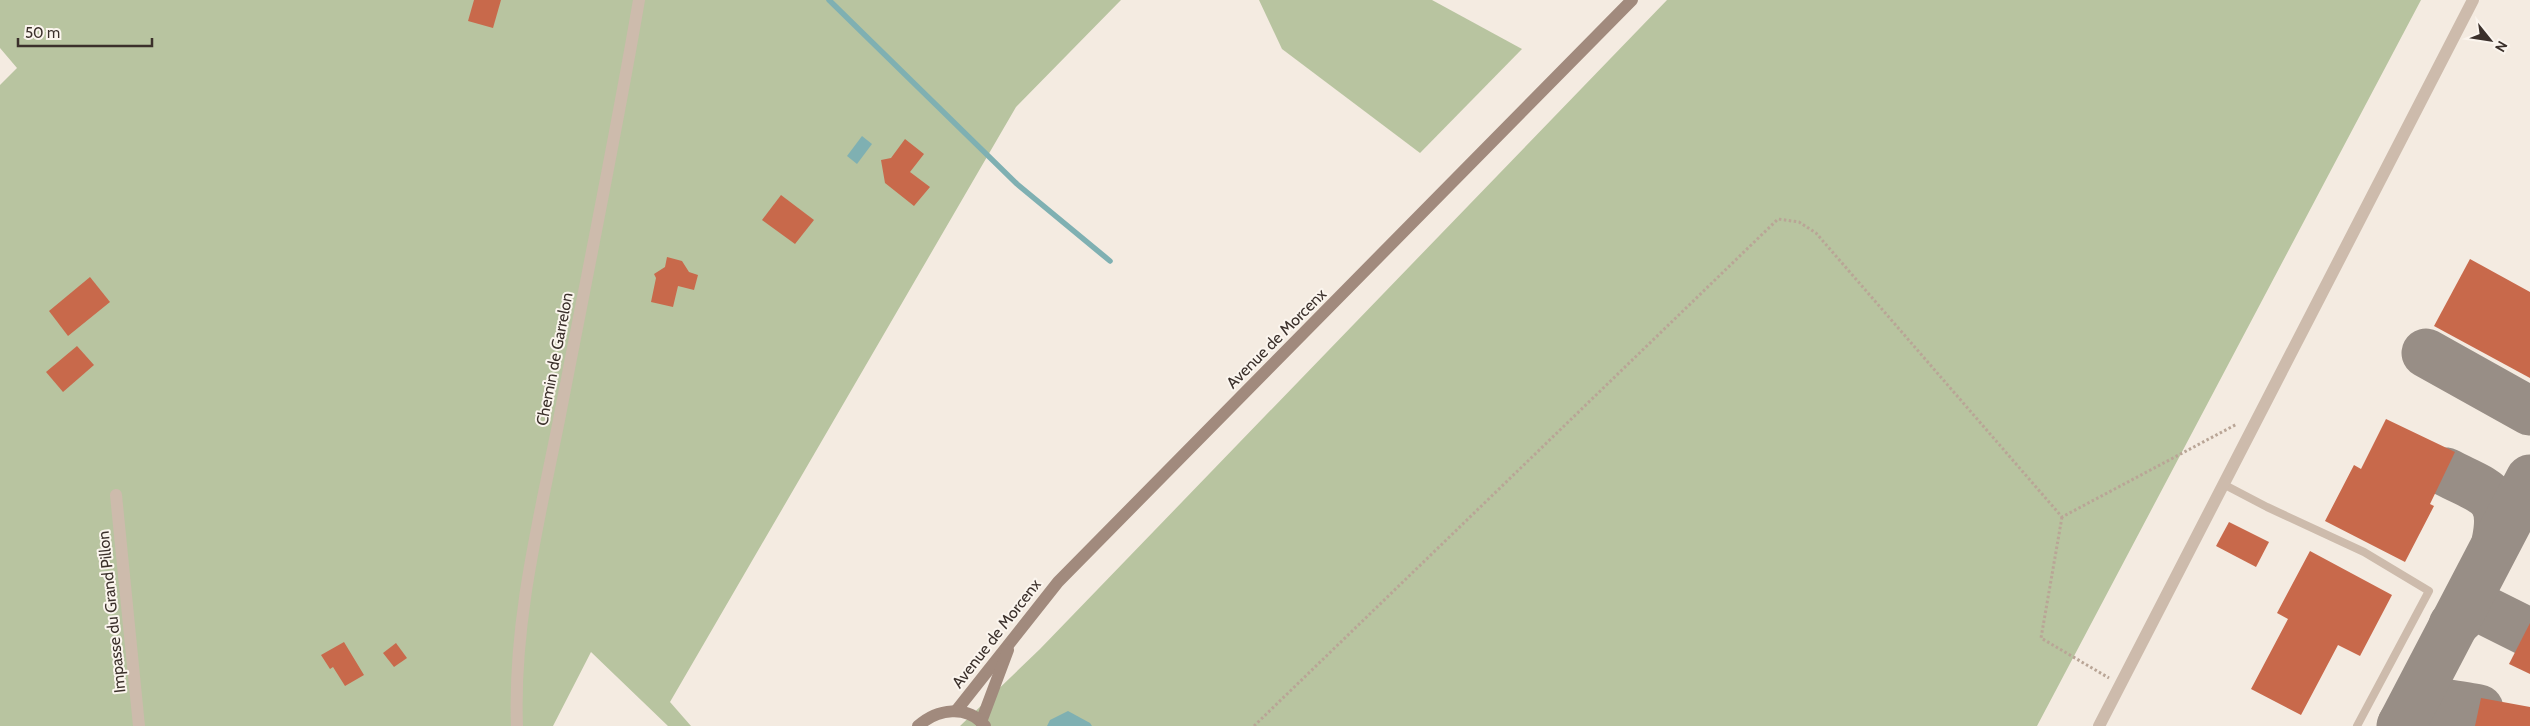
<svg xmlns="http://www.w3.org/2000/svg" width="2530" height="726" font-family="Cabin,sans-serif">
	<rect width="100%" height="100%" fill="#f4ebe1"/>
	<!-- green -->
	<g fill="#b8c4a0">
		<path d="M0 0H1121L1016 107 670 702 691 726H668L591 652 553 726H0V85L17 68 0 48Z"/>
		<path d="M1259 0H1432L1522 49 1420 153 1282 49Z"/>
		<path d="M1667 0H2421L2037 726H960L1040 649Z"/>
	</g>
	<!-- water -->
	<g fill="#7fb0b2">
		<path d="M862 136 872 144 857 164 847 156Z"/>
		<path d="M1068 711 1090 723 1092 726H1047L1050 720Z"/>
	</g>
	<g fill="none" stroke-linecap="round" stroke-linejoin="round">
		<!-- stream -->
		<path stroke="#7fb0b2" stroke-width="5.5" d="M829 0 1017 184 1110 261"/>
		<!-- taxiway -->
		<g stroke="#988e86" stroke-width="49">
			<path d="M2426 353 2530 411"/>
			<path d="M2446 472C2484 492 2506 492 2496 542"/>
			<path d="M2453 625 2470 609 2478 607 2526 631"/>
			<path d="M2402 724C2424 694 2447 704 2479 709"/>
			<path d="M2401 726 2530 479"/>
		</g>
	</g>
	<!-- building -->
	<g fill="#c8694b">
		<path d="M474 0H501L493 28 468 21Z"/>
		<path d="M905 139 924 154 910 172 930 187 914 206 885 183 881 160 891 158Z"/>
		<path d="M781 195 814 220 795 244 762 220Z"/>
		<path d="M667 257 682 261 689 272 698 275 694 290 678 286 673 307 651 302 656 278 654 274 665 267Z"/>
		<path d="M2470 259 2530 292V378L2434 326Z"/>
		<path d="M90 277 110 302 68 336 49 311Z"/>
		<path d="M77 346 94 365 63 392 46 372Z"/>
		<path d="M2386 419 2455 452 2430 504 2434 506 2405 562 2325 521 2354 465 2361 469Z"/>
		<path d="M2229 522 2269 542 2256 567 2216 546Z"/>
		<path d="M2310 551 2392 595 2360 656 2338 645 2301 715 2251 689 2288 619 2277 613Z"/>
		<path d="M2530 623V674L2509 664Z"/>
		<path d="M344 642 364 675 345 686 333 667 330 669 321 655Z"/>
		<path d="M396 643 407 658 394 667 383 653Z"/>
		<path d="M2481 698 2530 707V726H2475Z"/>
	</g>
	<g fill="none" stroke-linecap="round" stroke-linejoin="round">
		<!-- path -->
		<g stroke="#b9a596" stroke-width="3" stroke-dasharray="2.5 2.5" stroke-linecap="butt">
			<path d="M2062 517 2041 638 2109 678"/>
			<path d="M1254 726 1778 219 1799 222 1816 233 2062 517 2237 424"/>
		</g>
		<!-- service -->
		<path stroke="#cdbbac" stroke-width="8" d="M2223 484 2267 507 2364 552 2429 591 2357 726"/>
		<!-- minor -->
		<g stroke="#cdbbac" stroke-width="12">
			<path d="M116 495 139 726"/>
			<path d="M517 726C513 623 539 520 559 420 586 280 615 140 639 0"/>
			<path d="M2099 726 2473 0"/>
		</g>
		<!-- secondary -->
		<g stroke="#a18a7d" stroke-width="12">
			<path d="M956 711 1058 582 1632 0"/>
			<path d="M981 722 1008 650"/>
			<path d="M918 726C937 709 967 704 985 726"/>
		</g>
	</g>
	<g text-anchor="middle" stroke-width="4" stroke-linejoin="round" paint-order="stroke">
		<!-- street labels -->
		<g font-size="16" fill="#3b302b" stroke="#fbf5ee">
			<text transform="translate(1276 338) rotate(-45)" y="6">Avenue de Morcenx</text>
			<text transform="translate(554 359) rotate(-79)" y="6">Chemin de Garrelon</text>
			<text transform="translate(111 612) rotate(-96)" y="6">Impasse du Grand Pillon</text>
			<text transform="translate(996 633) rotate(-52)" y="6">Avenue de Morcenx</text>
		</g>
	</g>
	<!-- north arrow -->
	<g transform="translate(2490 40) rotate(120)" stroke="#fbf5ee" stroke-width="4" paint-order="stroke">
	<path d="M0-4L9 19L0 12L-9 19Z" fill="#3b302b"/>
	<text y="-8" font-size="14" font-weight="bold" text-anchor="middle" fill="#3b302b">N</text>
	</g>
	<!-- scale -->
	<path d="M18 38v8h134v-8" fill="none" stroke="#3b302b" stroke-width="2.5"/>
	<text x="25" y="38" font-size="15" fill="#3b302b" stroke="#fbf5ee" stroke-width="4" paint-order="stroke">50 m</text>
</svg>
